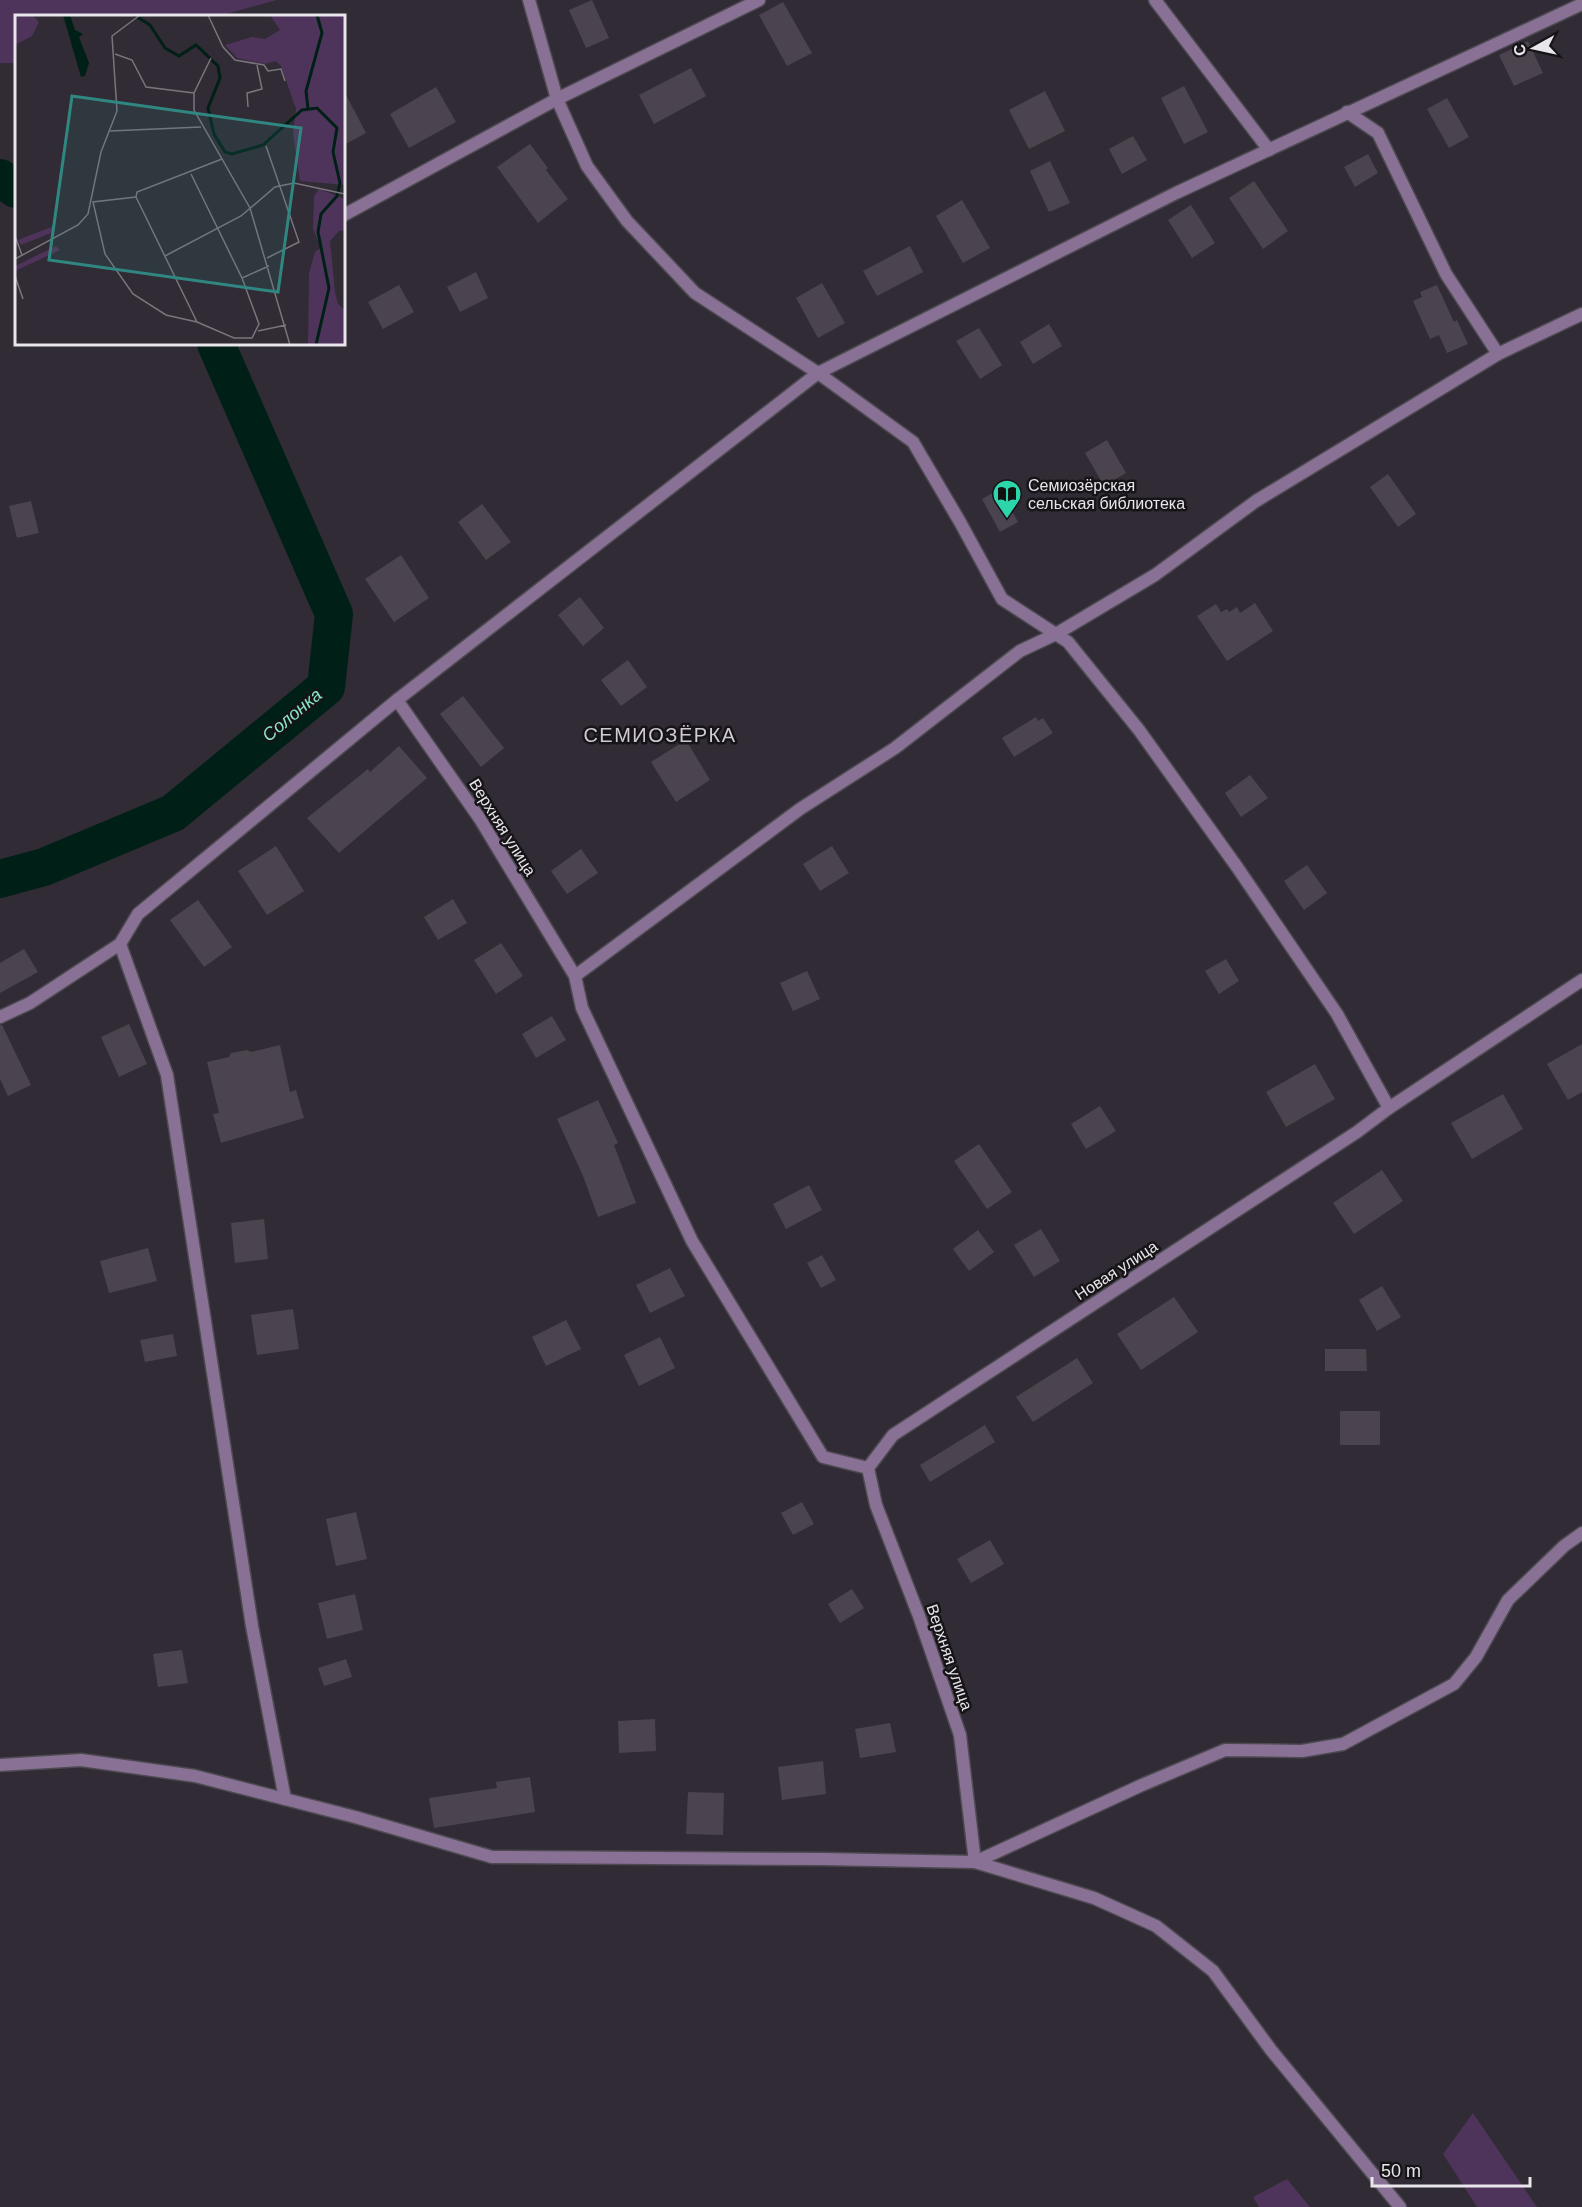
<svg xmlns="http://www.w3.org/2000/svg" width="1582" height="2207" font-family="Arial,sans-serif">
	<rect width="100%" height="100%" fill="#302b34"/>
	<!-- green -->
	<g fill="#4e345b">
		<path d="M0 0H277L219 16H16V63H0Z"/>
		<path d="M1473 2113 1537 2207H1477L1443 2154Z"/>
		<path d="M1287 2179 1310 2207H1259L1253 2197Z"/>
	</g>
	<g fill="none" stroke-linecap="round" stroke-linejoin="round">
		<!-- river -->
		<g stroke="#002017" stroke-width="38">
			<path d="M0 178 16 189"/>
			<path d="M0 879 44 867 173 813 326 687 334 614 216 344"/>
		</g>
	</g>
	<!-- building -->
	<g fill="#4b444e">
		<path d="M592 0 609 38 586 48 569 10Z"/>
		<path d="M783 2 812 53 787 66 759 15Z"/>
		<path d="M1528 41 1543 73 1514 86 1499 55Z"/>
		<path d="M691 68 706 96 654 124 639 95Z"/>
		<path d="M1184 86 1208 132 1184 144 1161 98Z"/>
		<path d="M436 87 456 122 409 148 390 114Z"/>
		<path d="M344 91 366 133 344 145Z"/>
		<path d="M1045 91 1065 131 1029 149 1009 110Z"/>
		<path d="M1447 98 1469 137 1449 148 1427 109Z"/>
		<path d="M1133 136 1147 160 1122 174 1109 149Z"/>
		<path d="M530 144 548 168 546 170 568 199 538 223 497 167Z"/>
		<path d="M1368 154 1378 173 1355 187 1344 167Z"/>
		<path d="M1050 161 1070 203 1049 212 1030 171Z"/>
		<path d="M1254 181 1288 231 1263 249 1229 198Z"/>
		<path d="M962 200 990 248 963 263 936 216Z"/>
		<path d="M1191 205 1215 243 1192 258 1168 220Z"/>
		<path d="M910 246 923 272 877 296 863 271Z"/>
		<path d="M476 272 488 298 460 312 447 287Z"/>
		<path d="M822 283 845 323 818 338 796 298Z"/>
		<path d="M399 285 414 312 383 329 368 302Z"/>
		<path d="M1437 285 1454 322 1457 320 1468 344 1447 353 1439 335 1430 339 1413 301 1422 297 1420 292Z"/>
		<path d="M1049 324 1062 346 1033 364 1020 342Z"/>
		<path d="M979 328 1002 365 980 379 956 341Z"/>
		<path d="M1107 440 1126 473 1104 486 1085 453Z"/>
		<path d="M1388 474 1416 514 1398 527 1370 487Z"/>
		<path d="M1000 489 1018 522 1000 532 982 499Z"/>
		<path d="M31 501 39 533 17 538 9 506Z"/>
		<path d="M482 504 511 542 486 560 458 522Z"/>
		<path d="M401 555 429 598 394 622 365 579Z"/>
		<path d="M580 597 604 628 583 646 558 615Z"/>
		<path d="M1255 603 1273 631 1227 661 1197 616 1216 604 1221 612 1227 609 1229 612 1237 607 1240 613Z"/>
		<path d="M628 660 647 687 621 706 601 680Z"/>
		<path d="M463 696 504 748 481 767 440 714Z"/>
		<path d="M1036 717 1038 721 1043 718 1053 733 1014 757 1002 738Z"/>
		<path d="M686 740 710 780 676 802 651 762Z"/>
		<path d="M399 746 427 778 339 853 307 818 368 769 370 772Z"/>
		<path d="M1250 775 1268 798 1241 817 1225 793Z"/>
		<path d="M276 846 304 891 267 915 238 871Z"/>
		<path d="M832 846 849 873 820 891 803 864Z"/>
		<path d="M581 849 598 873 567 894 551 871Z"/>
		<path d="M1307 865 1327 893 1304 910 1284 881Z"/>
		<path d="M453 899 467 923 438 940 424 917Z"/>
		<path d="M198 900 232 947 204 967 170 920Z"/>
		<path d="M501 943 523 976 496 994 474 960Z"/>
		<path d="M24 949 38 972 0 993V963Z"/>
		<path d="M1226 959 1239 981 1219 994 1205 971Z"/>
		<path d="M807 971 820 999 793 1011 780 983Z"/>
		<path d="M552 1016 566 1040 536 1058 522 1034Z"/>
		<path d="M129 1024 147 1064 119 1077 101 1037Z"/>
		<path d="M0 1025H2L31 1085 8 1096 0 1079Z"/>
		<path d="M1582 1044V1092L1568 1100 1547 1064Z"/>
		<path d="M280 1045 290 1092 296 1090 304 1118 221 1143 213 1114 219 1113 207 1062 229 1057 231 1053 247 1050 251 1052Z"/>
		<path d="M1315 1064 1335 1099 1286 1127 1266 1092Z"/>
		<path d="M1503 1094 1523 1129 1472 1159 1451 1123Z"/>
		<path d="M598 1100 618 1143 614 1145 636 1203 598 1217 583 1176 557 1119Z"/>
		<path d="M1100 1106 1116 1131 1086 1149 1071 1124Z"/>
		<path d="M979 1144 1012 1192 987 1209 954 1161Z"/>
		<path d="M1382 1170 1403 1201 1354 1234 1333 1203Z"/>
		<path d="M809 1185 822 1210 786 1229 773 1204Z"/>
		<path d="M264 1219 268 1259 235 1263 231 1223Z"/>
		<path d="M1041 1229 1060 1261 1034 1277 1014 1245Z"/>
		<path d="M978 1230 994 1252 969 1271 953 1249Z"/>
		<path d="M148 1248 157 1281 109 1293 100 1261Z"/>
		<path d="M822 1255 836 1280 821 1288 807 1263Z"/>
		<path d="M670 1268 685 1296 650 1313 636 1285Z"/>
		<path d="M1382 1286 1401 1317 1377 1331 1359 1300Z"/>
		<path d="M1174 1297 1198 1332 1141 1370 1117 1334Z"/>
		<path d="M293 1309 299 1349 257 1355 251 1315Z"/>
		<path d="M566 1320 581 1349 546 1366 532 1337Z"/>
		<path d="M173 1334 177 1356 145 1362 140 1340Z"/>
		<path d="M660 1337 675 1368 639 1386 624 1355Z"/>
		<path d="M1325 1349H1366L1367 1371H1325Z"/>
		<path d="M1077 1358 1093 1383 1033 1422 1016 1397Z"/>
		<rect x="1340" y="1411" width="40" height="34"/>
		<path d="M985 1425 995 1442 930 1482 920 1465Z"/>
		<path d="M802 1502 814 1524 793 1535 781 1513Z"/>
		<path d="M356 1512 367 1559 336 1566 326 1519Z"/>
		<path d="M990 1540 1004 1564 971 1583 957 1559Z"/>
		<path d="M852 1589 864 1608 840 1623 828 1604Z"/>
		<path d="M355 1594 363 1630 327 1639 318 1603Z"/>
		<path d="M182 1650 188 1683 158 1687 153 1654Z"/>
		<path d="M346 1659 352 1677 324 1686 318 1668Z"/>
		<path d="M655 1719 656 1751 619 1753 618 1721Z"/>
		<path d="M890 1723 896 1752 860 1758 855 1729Z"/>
		<path d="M823 1761 826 1794 782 1800 778 1767Z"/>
		<path d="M530 1777 535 1812 434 1828 429 1798 497 1788 496 1782Z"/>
		<path d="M688 1792 724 1793 723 1835 686 1834Z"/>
	</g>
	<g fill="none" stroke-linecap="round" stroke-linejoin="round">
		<!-- service casing -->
		<g stroke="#4d4951" stroke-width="15">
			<path id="service" d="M529 0 557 99"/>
		</g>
		<!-- minor casing -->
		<g stroke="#4d4951" stroke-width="15">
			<g id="minor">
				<path d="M1155 0 1269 150"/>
				<path d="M557 99 587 166 627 221 695 293 818 373 913 442 960 522 1002 599 1068 642 1139 730 1237 867 1337 1014 1389 1108"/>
				<path d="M1347 112 1378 133 1446 274 1498 354"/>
				<path d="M344 215 557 99 759 0"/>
				<path d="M397 700 480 819 575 976 582 1008 692 1241 823 1457 868 1468"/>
				<path d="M120 944 167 1075 252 1626 285 1799"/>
				<path d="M575 976 800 809 895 748 1020 651 1056 634 1155 575 1256 501 1498 354 1582 314"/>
				<path d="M0 1017 30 1003 120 944 138 914 397 700 818 373 1176 193 1582 4"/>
				<path d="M868 1468 876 1505 919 1616 960 1735 975 1862 1142 1785 1225 1750 1302 1751 1343 1744 1454 1684 1476 1657 1508 1600 1564 1546 1582 1533"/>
				<path d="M868 1468 893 1435 1357 1132 1389 1108 1582 980"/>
			</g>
		</g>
		<!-- tertiary casing -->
		<g stroke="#4d4951" stroke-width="15">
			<path id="tertiary" d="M0 1765 81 1760 195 1776 355 1817 492 1857 823 1859 975 1862 1094 1898 1156 1926 1213 1971 1271 2050 1400 2207"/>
		</g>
		<!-- service -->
		<use href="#service" stroke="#887194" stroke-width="12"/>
		<!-- minor -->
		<use href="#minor" stroke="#887194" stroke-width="12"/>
		<!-- tertiary -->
		<use href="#tertiary" stroke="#887194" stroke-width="12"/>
	</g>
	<!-- icons -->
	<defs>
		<g id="library-pin" transform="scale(1.5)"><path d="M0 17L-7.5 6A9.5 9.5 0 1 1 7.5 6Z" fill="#2dd5ab" stroke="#171418"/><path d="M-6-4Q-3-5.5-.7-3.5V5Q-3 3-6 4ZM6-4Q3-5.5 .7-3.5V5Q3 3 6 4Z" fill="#111"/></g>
	</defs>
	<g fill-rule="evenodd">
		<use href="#library-pin" x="1007" y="494"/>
	</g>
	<g text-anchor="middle" stroke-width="5" stroke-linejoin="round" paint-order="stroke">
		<!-- poi labels -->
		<g font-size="16" fill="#e8e5eb" stroke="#171418" text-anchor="start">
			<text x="1028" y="491">Семиозёрская<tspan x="1028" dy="18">сельская библиотека</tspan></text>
		</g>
		<!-- street labels -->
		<g font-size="16" fill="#e8e5eb" stroke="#171418">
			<text transform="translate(503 827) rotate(58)" y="6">Верхняя улица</text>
			<text transform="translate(1116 1270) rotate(-33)" y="6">Новая улица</text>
			<text transform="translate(950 1657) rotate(71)" y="6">Верхняя улица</text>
		</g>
		<!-- water labels -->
		<g font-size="18" font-style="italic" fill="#87e7c8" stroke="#171418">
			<text transform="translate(292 715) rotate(-40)" y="6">Солонка</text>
		</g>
		<!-- quarter labels -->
		<g font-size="20" letter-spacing="1.5" fill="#d0c9d4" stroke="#171418">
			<text x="660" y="742">СЕМИОЗЁРКА</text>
		</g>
	</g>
	<!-- overview -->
	<g transform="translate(15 15)">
		<rect width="330" height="330" fill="#302b34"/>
		<path d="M0 0H17L24 7 17 21 0 30ZM255 0H330V170L285 166 278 118 281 94 266 51 261 46 249 49 222 43 210 30 237 22 250 24 265 15ZM304 174 330 184V215L324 216 315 226 320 277 323 289 330 295V330H293L294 258 300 237 306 233 298 214 299 181ZM39 211 36 218 6 230 3 225ZM41 231 45 235 0 256V251Z" fill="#4e345b"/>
		<path d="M48 0H55L60 15 68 19 64 22 74 48 70 61 66 62Z" fill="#002017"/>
		<path fill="none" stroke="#002017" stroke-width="3" d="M119 0 135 10 150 33 164 41 181 30 203 51 205 63 193 93 199 119 210 137 217 139 248 130 287 95 302 93 322 113 318 137 325 168 322 181 306 199 303 217 314 273 301 330M293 94 291 76 307 18 302 0"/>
		<path fill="none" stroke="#7a757d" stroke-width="1.5" d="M193 0 208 32 220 45 249 50 253 56 266 54 270 66M100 39 117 45 131 72 179 78M196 43 179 78V95L235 193 275 330M233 92 232 78 247 74 242 50M95 116 186 112M251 131 284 227 252 243M121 182 78 187 90 239 118 279 151 300 182 307 219 323H237L244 309 227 263 176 159M121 182 182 307M121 182 122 177 207 144M0 221 7 240M150 241 226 201 260 172 279 168 330 179M0 244 63 210 73 199 86 137 102 96 97 21 125 0M0 261 8 284M227 263 254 251M243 316 271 310"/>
		<path fill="#308781" fill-opacity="0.15" stroke="#308781" stroke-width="3" d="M57 81 286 113 263 277 34 245Z"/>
		<rect width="330" height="330" fill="none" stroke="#e8e5eb" stroke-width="3"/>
	</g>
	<!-- north arrow -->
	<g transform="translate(1534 48) rotate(262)" stroke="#171418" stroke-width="4.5" paint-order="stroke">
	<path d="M0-4.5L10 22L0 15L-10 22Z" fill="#e8e5eb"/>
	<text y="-9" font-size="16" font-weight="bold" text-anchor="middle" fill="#e8e5eb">С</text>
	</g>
	<!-- scale -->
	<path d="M1372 2177v9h158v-9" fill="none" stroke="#e8e5eb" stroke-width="3"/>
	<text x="1381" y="2177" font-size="18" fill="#e8e5eb" stroke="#171418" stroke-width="4.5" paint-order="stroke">50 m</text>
</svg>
